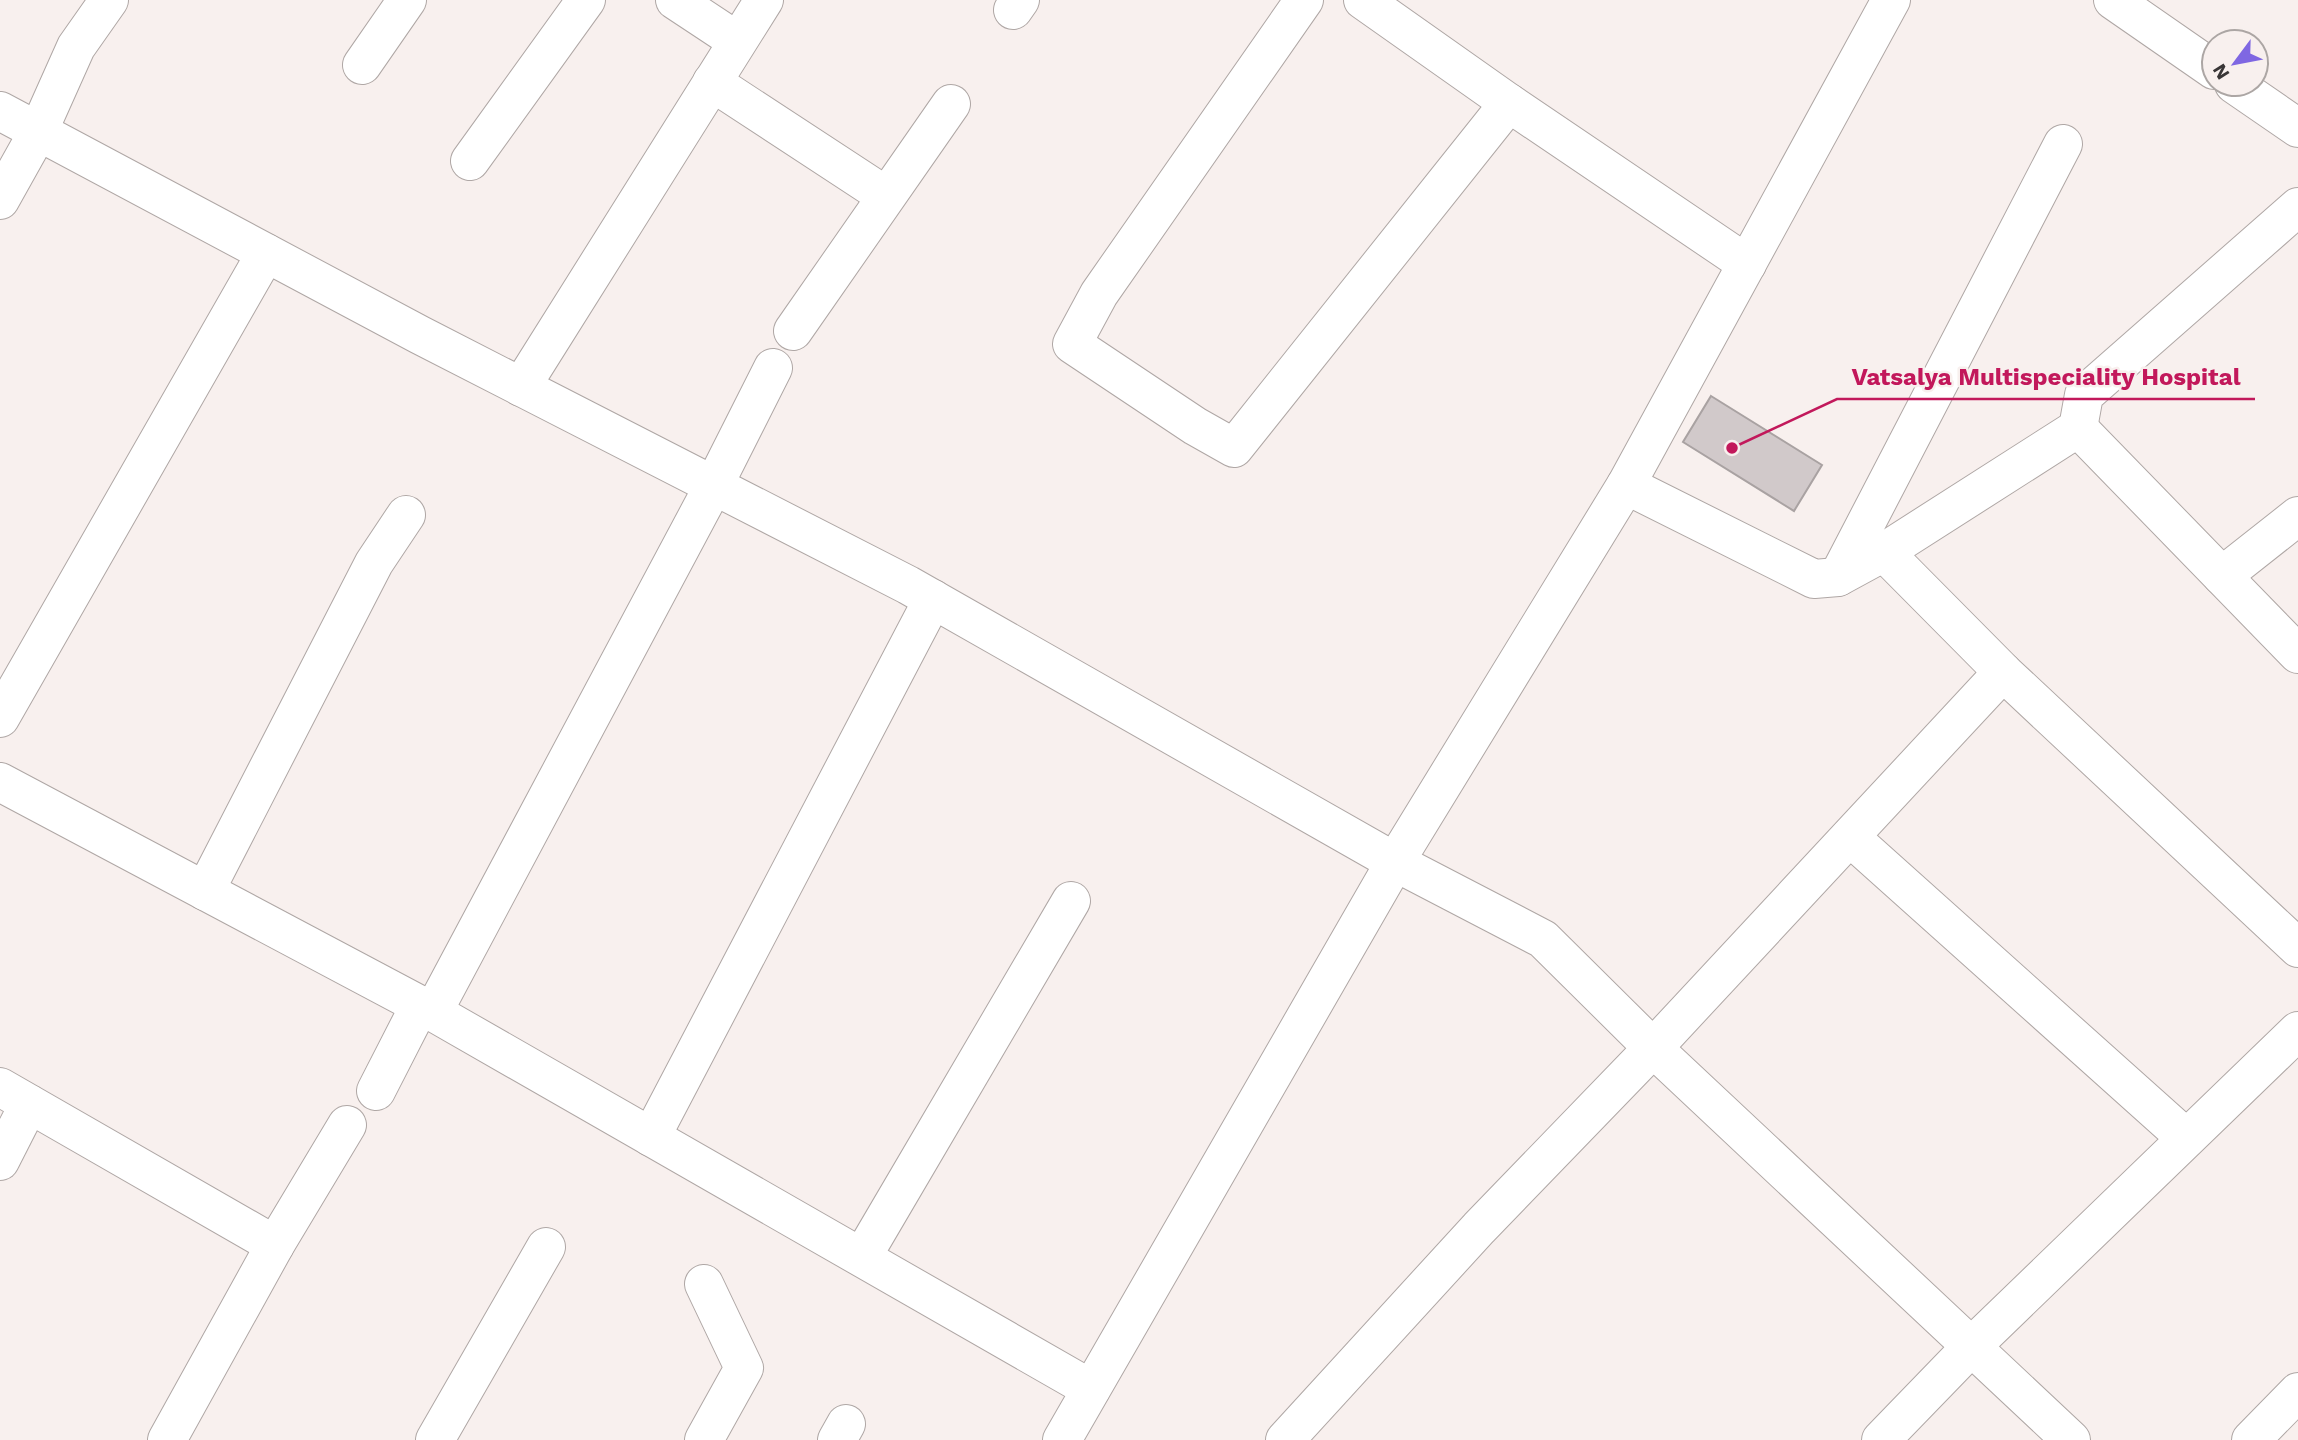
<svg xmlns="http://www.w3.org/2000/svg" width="2298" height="1440" font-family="'Work Sans',sans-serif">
	<rect width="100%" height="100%" fill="#f8f0ee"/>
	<!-- building -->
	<path fill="#d1c9ca" stroke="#a9a2a2" stroke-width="2" d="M1711 396 1822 465 1794 511 1683 442Z"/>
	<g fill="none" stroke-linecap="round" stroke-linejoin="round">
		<!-- minor casing -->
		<g stroke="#afa7a5" stroke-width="40">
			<g id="minor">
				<path d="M675 0 737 41"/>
				<path d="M1304 0 1099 294 1072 344 1195 426 1234 448 1509 103"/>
				<path d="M1363 0 1509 103 1747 264"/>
				<path d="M2113 0 2214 70"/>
				<path d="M1013 10 1020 0"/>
				<path d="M362 65 407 0"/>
				<path d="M712 82 886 196"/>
				<path d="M2234 84 2298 128"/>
				<path d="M0 111 420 335 908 585 1395 862 1543 939 1653 1048 2071 1440"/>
				<path d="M470 161 586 0"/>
				<path d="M0 200 38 132 76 47 109 0"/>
				<path d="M793 331 951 104"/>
				<path d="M521 387 764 0"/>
				<path d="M2078 428 2298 654"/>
				<path d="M1626 485 1814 579 1838 577 1884 552 2078 428 2084 395 2298 207"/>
				<path d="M1884 552 2003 672 2298 948"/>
				<path d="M2222 576 2298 516"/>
				<path d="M1838 577 2063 144"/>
				<path d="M0 718 266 253"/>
				<path d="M0 782 433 1012 1091 1389"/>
				<path d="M1850 837 2186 1138"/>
				<path d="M205 891 374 563 406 515"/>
				<path d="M433 1012 714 485 773 368"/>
				<path d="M0 1087 275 1245"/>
				<path d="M376 1091 420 1005"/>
				<path d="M651 1137 933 599"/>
				<path d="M0 1161 29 1104"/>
				<path d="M862 1257 1071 901"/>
				<path d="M704 1284 744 1368 704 1440"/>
				<path d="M167 1440 275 1245 347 1125"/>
				<path d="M435 1440 546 1247"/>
				<path d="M837 1440 846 1424"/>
				<path d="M1062 1440 1395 862 1626 485 1891 0"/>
				<path d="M1285 1440 1479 1228 1653 1048 2003 672"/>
				<path d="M1881 1440 1972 1346 2298 1031"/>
				<path d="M2251 1440 2298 1392"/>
			</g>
		</g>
		<!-- minor -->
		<use href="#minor" stroke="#fff" stroke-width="38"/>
	</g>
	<!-- callouts -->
	<path fill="none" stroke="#c2185b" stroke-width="2.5" d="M1732 448L1837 399H2255"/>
	<circle fill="#c2185b" stroke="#f8f0ee" stroke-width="2.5" cx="1732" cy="448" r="7"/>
	<g font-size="24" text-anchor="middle" font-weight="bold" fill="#c2185b" stroke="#f8f0ee" stroke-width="5" stroke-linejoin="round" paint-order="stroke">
		<text x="2046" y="385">Vatsalya Multispeciality Hospital</text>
	</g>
	<!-- north arrow -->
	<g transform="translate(2235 63) rotate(238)"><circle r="33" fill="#f8f0ee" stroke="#aca6a4" stroke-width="2"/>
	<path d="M0-5L12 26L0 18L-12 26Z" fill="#7f67e2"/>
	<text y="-10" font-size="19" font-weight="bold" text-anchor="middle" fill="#393636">N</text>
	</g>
</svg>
